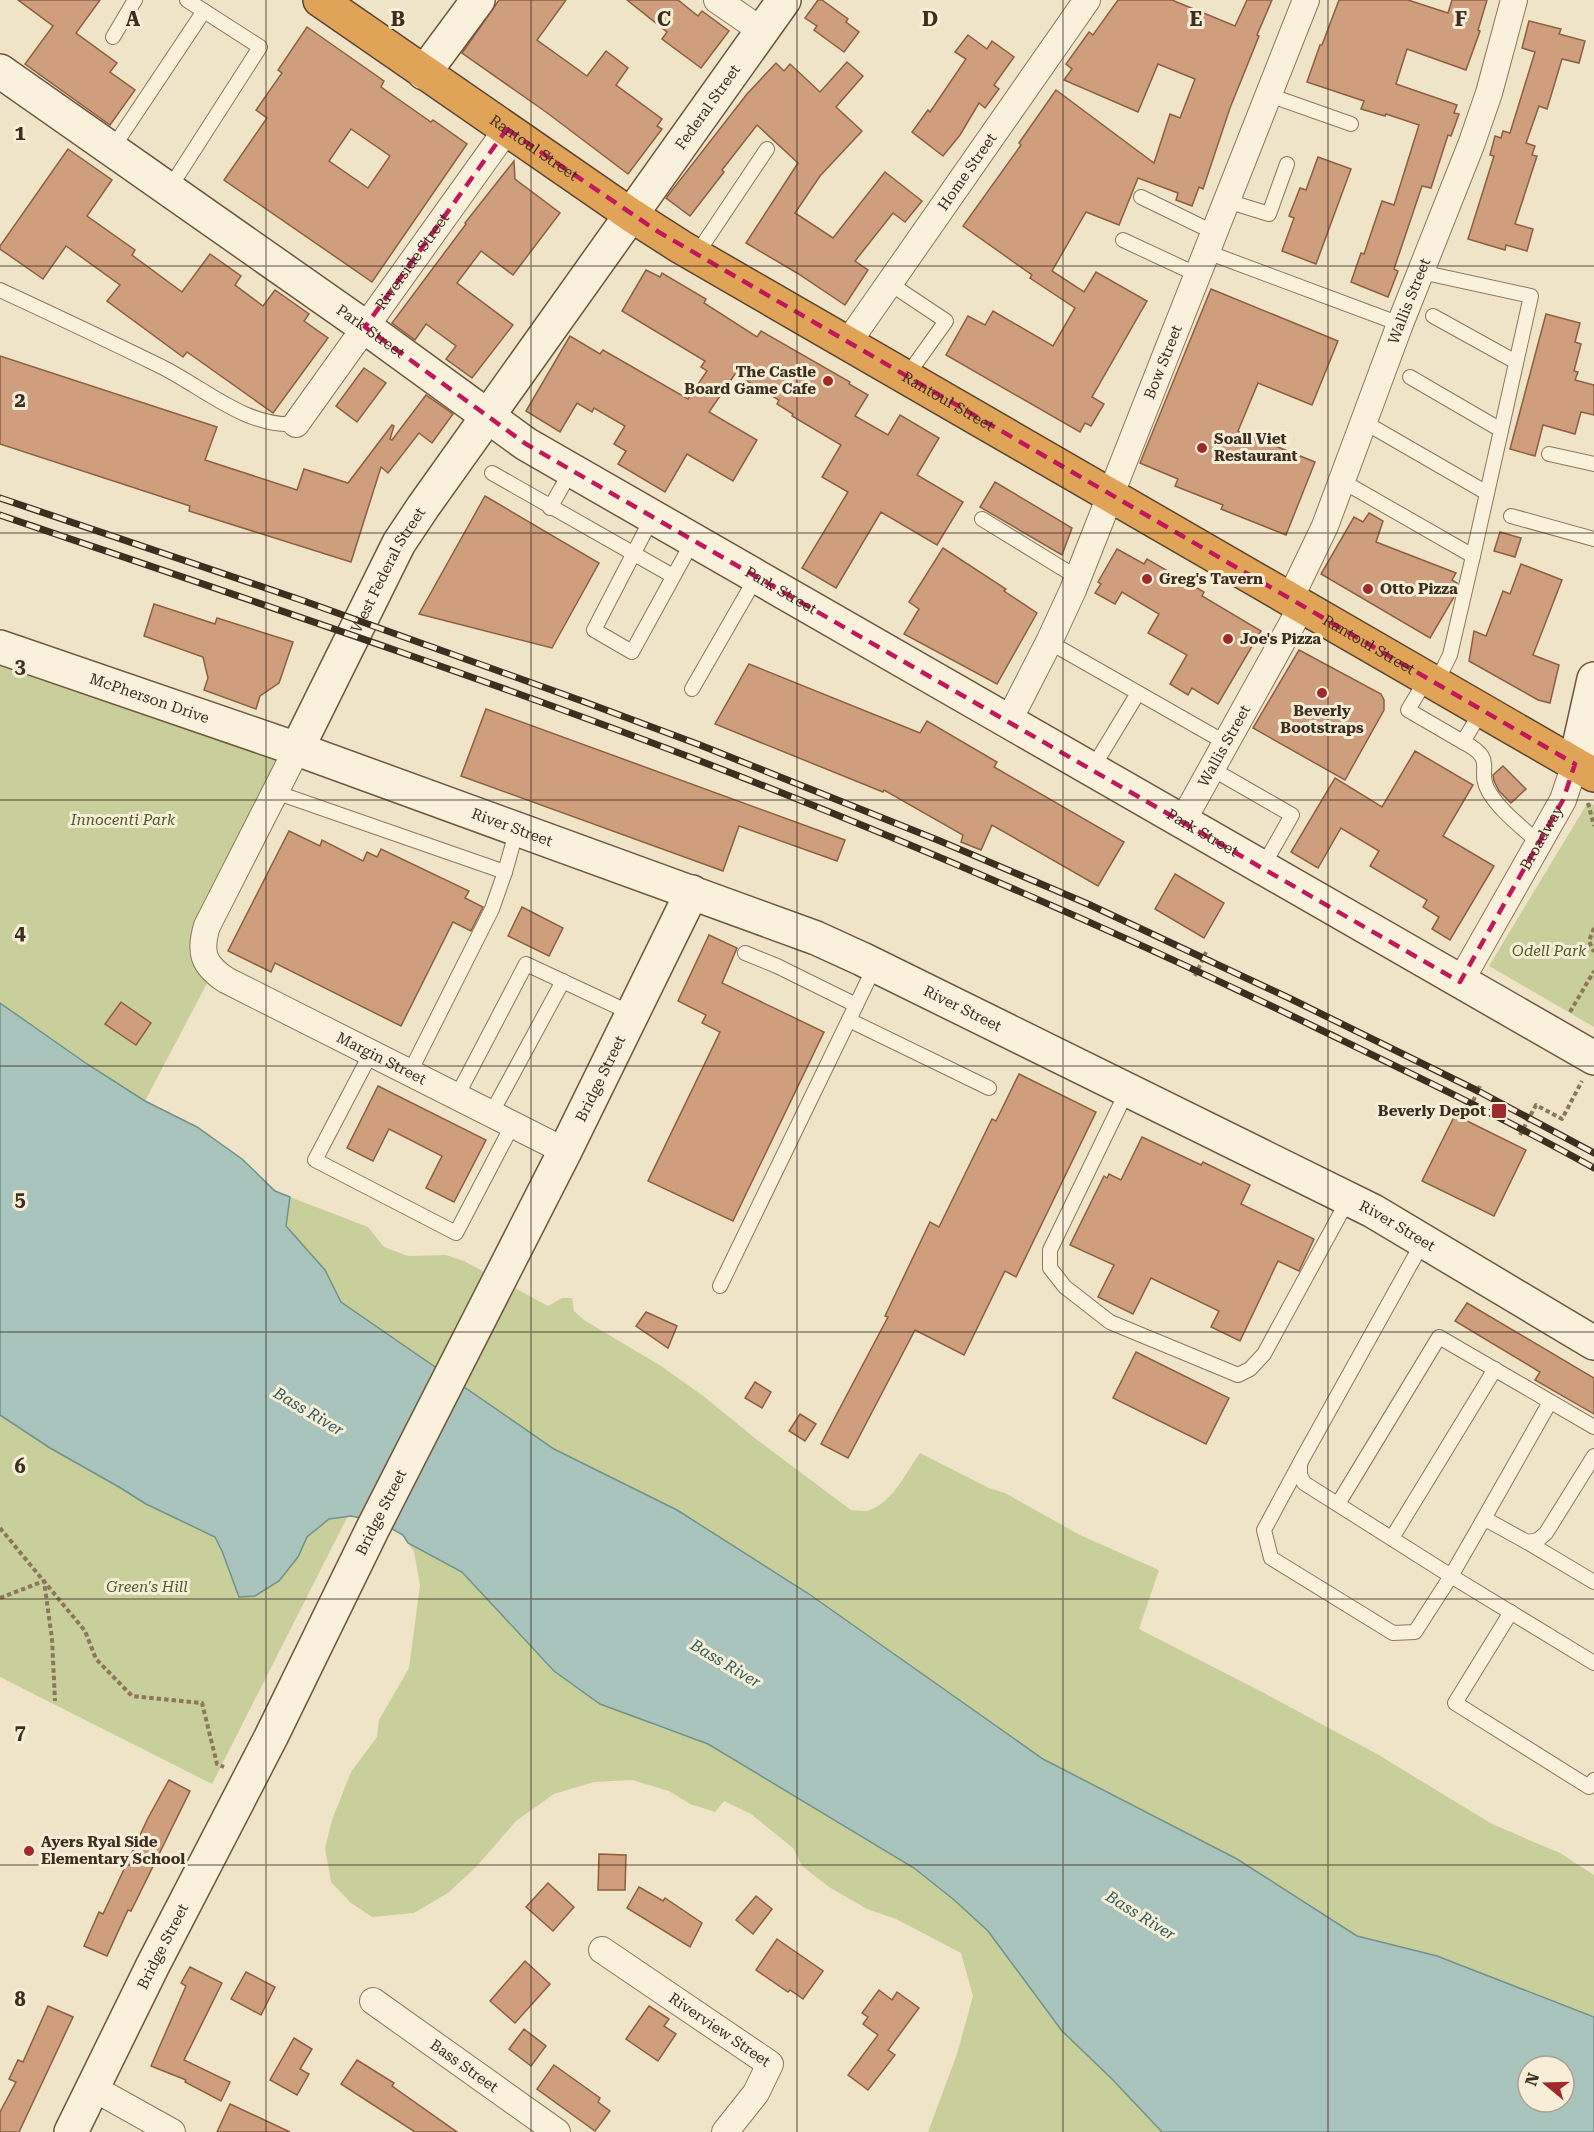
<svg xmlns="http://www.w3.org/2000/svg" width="1594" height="2132" font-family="'Roboto Serif',serif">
	<rect width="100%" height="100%" fill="#f0e4c8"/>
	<!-- green -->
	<g fill="#c9cf9b">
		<path d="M0 647 297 749 207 926 213 972 145 1101 87 1064 0 1003Z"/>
		<path d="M1588 802 1594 805V1027L1489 966Z"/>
		<path d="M290 1197 368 1227 384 1247 408 1256 446 1255 464 1261 548 1306 562 1298H572L574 1311 584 1320 661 1366 702 1395 756 1439 851 1510C857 1510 865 1512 870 1510 894 1501 906 1472 920 1453L989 1488 1005 1493 1080 1535 1159 1570 1139 1629 1266 1694 1377 1754 1492 1824 1560 1853 1594 1875V2017L1437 1956 1357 1936 1237 1859 1043 1759 809 1594 677 1510 554 1449 341 1302 325 1270 286 1226Z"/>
		<path d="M0 1386 355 1502 212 1784 0 1677Z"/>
		<path d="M408 1543 462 1572 554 1671 653 1725 708 1744 914 1868 953 1899 988 1931 1062 2031 1112 2079 1162 2132H928L957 2054 973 1996 961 1953 896 1919 867 1909 829 1887 802 1866 793 1848 751 1814 724 1801 715 1812 690 1804 669 1791 632 1780 594 1782 554 1794 516 1821 477 1866 448 1893 414 1913 372 1917 351 1903 331 1882 325 1848 332 1820 351 1772 377 1737 379 1720 409 1668 420 1585 414 1552Z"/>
	</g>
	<!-- water -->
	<path fill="#a9c4bc" stroke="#6f938a" stroke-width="1.5" fill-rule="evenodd" d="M0 1003 87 1064 145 1101 197 1127 242 1159 275 1191 290 1197 286 1226 325 1270 341 1302 554 1449 677 1510 809 1594 1043 1759 1237 1859 1357 1936 1437 1956 1594 2017V2132H1162L1112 2079 1062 2031 988 1931 953 1899 914 1868 708 1744 600 1704 554 1671 462 1572 408 1543 403 1535 380 1522 351 1516 329 1519 307 1537 298 1557 279 1581 255 1596 239 1597 222 1551 215 1537 146 1504 119 1487 50 1448 0 1415ZM1528 2066H1564V2102H1528Z"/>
	<!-- building -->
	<g fill="#cf9f7d" stroke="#8d5f41" stroke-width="1.5" fill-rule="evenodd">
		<path d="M18 0H100L76 33 117 63 110 72 135 90 110 125 25 64 53 26Z"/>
		<path d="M499 0H566L537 40 587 76 606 51 628 68 616 85 662 119 657 126 662 129 628 174 546 112 462 53Z"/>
		<path d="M627 0H678L698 16 702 11 729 31 701 68 662 39 667 32Z"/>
		<path d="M818 0H822L848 19 846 22 859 32 844 52 814 30 817 26 805 18Z"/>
		<path d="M1118 0H1172L1235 26 1247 0H1272L1257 35 1259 36 1230 108 1203 189 1199 187 1192 206 1176 200 1178 193 1138 178 1119 225 1086 212 1052 271 1084 292 1096 272 1147 301 1092 397 1104 404 1091 426 1085 423 1080 432 946 355 968 316 985 325 993 311 1053 346 1075 308 1030 278 1032 275 963 226 1021 145 1019 143 1056 90 1154 163 1170 114 1180 118 1195 79 1158 64 1138 112 1064 80 1072 69 1066 64 1089 32 1093 35Z"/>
		<path d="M1339 0H1408L1448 13 1452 0H1487L1478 30 1480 31 1466 70 1407 49 1396 84 1457 105 1454 113 1459 114 1451 136 1448 135 1431 188 1422 186 1394 269 1398 271 1388 297 1351 282 1361 253 1364 254 1382 201 1394 205 1419 125 1386 114 1385 116 1361 109 1364 101 1307 82 1320 45H1322Z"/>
		<path d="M1529 21 1561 29 1559 34 1585 41 1579 63 1562 59 1547 109 1539 106 1526 143 1535 146 1532 155 1537 156 1515 224 1533 229 1527 251 1506 245 1505 250 1468 239 1494 156 1490 155 1495 136 1501 138 1503 131 1510 133 1535 52 1522 48Z"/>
		<path d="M307 27 384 81 381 87 431 122 433 120 467 144 372 282 224 180 267 118 256 110 282 73 278 70ZM351 129 390 156 368 188 329 161Z"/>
		<path d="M968 35 987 49 992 41 1014 57 994 85 999 89 985 108 979 103 960 135 943 156 912 132 928 110 930 112 966 59 955 52Z"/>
		<path d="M847 62 863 76 836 107 862 131 820 176 795 213 833 238 885 172 922 201 905 222 893 213 855 261 868 270 845 305 797 273 746 243 798 163 757 125 722 170 724 172 690 216 666 198 747 94 776 63 784 71 790 64 820 92Z"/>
		<path d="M68 149 112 180 87 216 135 250 132 255 182 292 210 254 241 276 235 285 263 306 275 290 309 314 304 321 328 338 273 413 187 352 183 357 107 301 120 285 66 246 43 279 0 249V246Z"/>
		<path d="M1318 157 1351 169 1316 264 1282 251 1294 218 1289 216 1300 188 1306 190Z"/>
		<path d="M514 161 515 179 560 213 513 275 481 251 457 283 513 325 472 378 446 359 456 346 426 324 415 340 392 323 466 224 465 223Z"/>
		<path d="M646 270 660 277 662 273 706 299 704 303 757 337 761 331 850 382 849 384 868 395 855 416 888 435 900 415 939 438 917 475 963 502 937 545 881 512 836 588 802 568 848 492 822 477 841 445 792 416 793 414 777 404 779 400 735 374 709 412 757 440 733 481 687 454 665 492 618 464 626 451 614 444 625 426 594 408 592 412 577 403 560 432 526 411 570 336 600 354 603 350 688 399 707 371 701 367 705 361 622 311Z"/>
		<path d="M1211 289 1338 341 1312 405 1258 383 1238 431 1315 462 1286 535 1221 509 1223 505 1175 486 1178 479 1140 463Z"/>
		<path d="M1546 314 1580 323 1575 342 1581 344 1574 371 1578 372 1575 380 1594 385V415L1581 412 1575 434 1543 425 1535 456 1510 449Z"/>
		<path d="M0 356 217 427 205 460 297 490 304 469 348 483 392 425 394 426 390 439 392 440 426 395 453 414 432 443 419 433 388 473 381 467 351 562 189 511 190 506 0 444Z"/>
		<path d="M364 368 386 383 357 422 336 406Z"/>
		<path d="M995 482 1072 528 1062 555 980 507Z"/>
		<path d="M485 496 599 563 552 648 419 614Z"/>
		<path d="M1369 513 1383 521 1376 542 1456 573 1452 580 1457 583 1454 597 1430 638 1321 574 1354 517 1363 522Z"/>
		<path d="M1500 532 1521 538 1515 557 1494 551Z"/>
		<path d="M943 548 1006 589 1004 591 1037 613 997 684 904 634 919 609 909 602Z"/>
		<path d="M1117 549 1144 564 1147 559 1204 592 1202 596 1261 631 1218 704 1192 688 1188 695 1170 684 1187 655 1148 633 1159 614 1122 592 1115 604 1095 593 1101 584 1098 582Z"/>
		<path d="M1521 564 1562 580 1533 655 1559 665 1550 703 1538 700 1469 661 1474 631 1486 636 1503 591 1510 594Z"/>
		<path d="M154 604 215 624 217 618 293 642 279 683 260 696 256 709 204 690 208 678 203 657 144 636Z"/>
		<path d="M1299 650 1381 694 1384 700V710L1345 780 1253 728Z"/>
		<path d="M749 664 920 733 927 721 997 762 994 767 1124 842 1098 886 992 825 981 850 961 842 963 835 884 790 883 792 715 724Z"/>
		<path d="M486 709 845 840 837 861 739 826 723 871 461 776Z"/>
		<path d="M1415 751 1473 785 1443 836 1494 866 1450 940 1432 929 1439 917 1423 907 1427 900 1370 866 1379 851 1341 828 1318 868 1291 852 1335 778 1382 807Z"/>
		<path d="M1503 766 1526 789 1511 803 1499 791 1494 781 1493 775Z"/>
		<path d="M289 831 320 846 322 840 363 861 367 852 377 857 381 849 469 891 465 898 483 907 471 931 453 922 401 1026 275 963 271 972 228 951Z"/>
		<path d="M1175 874 1224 903 1204 938 1155 909Z"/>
		<path d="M522 907 563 928 549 956 508 936Z"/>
		<path d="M709 935 737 948 722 983 824 1032 733 1221 648 1181 720 1032 702 1023 706 1015 678 1001Z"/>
		<path d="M121 1002 151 1023 136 1045 105 1024Z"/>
		<path d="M1019 1074 1096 1112 1016 1277 1005 1271 964 1355 915 1330 848 1458 821 1444 888 1317 885 1316 930 1222 939 1227 992 1119 996 1121Z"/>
		<path d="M378 1086 486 1140 454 1202 426 1188 442 1156 389 1129 373 1161 347 1148Z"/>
		<path d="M1455 1115 1526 1150 1494 1216 1422 1181Z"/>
		<path d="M1142 1137 1201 1165 1203 1162 1250 1185 1241 1204 1314 1239 1299 1271 1278 1261 1240 1341 1211 1327 1219 1311 1151 1278 1133 1314 1098 1297 1114 1265 1070 1245 1104 1176 1107 1178 1109 1174 1121 1180Z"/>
		<path d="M1467 1303 1594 1378V1414L1535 1380 1540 1372 1455 1321Z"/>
		<path d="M646 1312 677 1326 668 1348 636 1326Z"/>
		<path d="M1136 1352 1229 1398 1206 1444 1113 1398Z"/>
		<path d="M755 1382 771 1392 762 1408 745 1398Z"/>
		<path d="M800 1414 816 1424 805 1441 789 1431Z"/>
		<path d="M169 1780 190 1791 131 1911 128 1910 107 1956 84 1946 99 1912 103 1914 148 1818Z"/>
		<path d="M599 1854 626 1855 625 1890H598Z"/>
		<path d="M548 1883 574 1907 553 1931 526 1907Z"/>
		<path d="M639 1887 663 1901 665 1898 702 1923 690 1947 627 1908Z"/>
		<path d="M756 1896 772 1909 753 1934 736 1920Z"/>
		<path d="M777 1939 823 1971 803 1999 790 1990 788 1992 756 1970Z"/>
		<path d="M525 1961 550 1984 515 2023 490 2001Z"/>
		<path d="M190 1967 222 1983 184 2060 230 2082 221 2101 185 2082 186 2080 151 2066 186 1986 181 1983Z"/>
		<path d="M246 1972 275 1987 261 2015 231 1999Z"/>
		<path d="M879 1990 892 2000 897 1992 919 2008 888 2050 895 2055 868 2090 848 2075 878 2035 863 2024 868 2017 862 2013Z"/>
		<path d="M48 2006 73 2017 19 2132H0V2112L16 2082 9 2079 18 2060 23 2062Z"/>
		<path d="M649 2006 669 2019 664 2026 676 2034 658 2061 626 2039Z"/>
		<path d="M524 2029 546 2046 531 2066 509 2049Z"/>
		<path d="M294 2038 312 2049 300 2069 309 2074 297 2095 270 2080Z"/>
		<path d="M357 2060 394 2083 392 2086 457 2132H415L341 2084Z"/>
		<path d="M554 2065 600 2098 598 2102 610 2111 595 2131 537 2089Z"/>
		<path d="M230 2104 290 2132H217Z"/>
	</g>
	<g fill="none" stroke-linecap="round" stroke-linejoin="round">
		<!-- lane casing -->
		<g stroke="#8d765c" stroke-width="16">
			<g id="lane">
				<path d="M113 37 135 0"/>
				<path d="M1269 95 1351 124"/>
				<path d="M112 149 204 11"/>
				<path d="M169 189 260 47 187 0"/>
				<path d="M1141 197 1215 233"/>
				<path d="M1227 201 1269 214 1287 164"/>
				<path d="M1123 240 1198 275"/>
				<path d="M1207 252 1400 324"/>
				<path d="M696 255 767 149"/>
				<path d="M1421 272 1531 296 1473 556"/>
				<path d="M889 283 946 321 906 377"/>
				<path d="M0 290C54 315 109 341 162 367 204 388 247 428 296 424"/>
				<path d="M1433 316 1516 362"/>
				<path d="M1410 377 1501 430"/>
				<path d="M1364 422 1487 493"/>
				<path d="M1549 454 1594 464"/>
				<path d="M492 473 673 576"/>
				<path d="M1342 481 1473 556 1450 655 1436 683"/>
				<path d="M550 508 571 471"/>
				<path d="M653 516 594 630 632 652 694 539"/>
				<path d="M1511 516 1594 539"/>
				<path d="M982 519 1078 578"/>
				<path d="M1049 642 1226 743"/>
				<path d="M1427 678 1408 710 1463 742 1482 710"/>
				<path d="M692 689 757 576"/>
				<path d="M1463 742C1499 760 1475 769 1489 792 1501 812 1522 827 1539 843"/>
				<path d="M1092 769 1138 693"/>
				<path d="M1212 769 1292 815 1262 868"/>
				<path d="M275 792 505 872"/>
				<path d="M745 953 777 966 856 1005"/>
				<path d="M849 1020 989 1088"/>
				<path d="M371 1053 315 1160 456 1233 513 1124"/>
				<path d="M410 1072 492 909 505 872 517 829"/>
				<path d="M1128 1089 1050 1250V1268L1065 1287 1110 1322 1238 1375 1250 1369 1264 1354 1349 1198"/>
				<path d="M457 1096 526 964 633 1014"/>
				<path d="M491 1114 563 981"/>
				<path d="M1424 1240 1300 1463V1475L1304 1483 1451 1576 1482 1522 1489 1521 1527 1542 1538 1540 1546 1533 1594 1456"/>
				<path d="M720 1286 875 966"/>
				<path d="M1299 1465 1264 1530 1271 1558 1393 1633 1415 1632 1451 1576 1594 1663"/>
				<path d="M1338 1504 1439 1337 1594 1427"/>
				<path d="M1482 1522 1550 1402"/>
				<path d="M1392 1538 1495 1369"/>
				<path d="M1527 1542 1594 1582"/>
				<path d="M1511 1612 1455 1703 1589 1787 1594 1780"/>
			</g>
		</g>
		<!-- street casing -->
		<g stroke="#8d765c" stroke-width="28">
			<g id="street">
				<path d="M717 0 762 31"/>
				<path id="s1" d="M847 344 1087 0"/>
				<path id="s2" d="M296 424 507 129"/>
				<path id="s3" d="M1290 599 1325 526 1400 324 1471 145 1489 93 1514 0"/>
				<path id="s4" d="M1009 720 1049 642 1073 590 1306 0"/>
				<path id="s5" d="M297 749 207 926C199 952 203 965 226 980L565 1151"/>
				<path id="s6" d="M1182 822 1302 606"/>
				<path id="s7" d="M1460 982 1563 800 1575 764"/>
				<path id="s8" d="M602 1950 770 2064 756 2093 725 2132"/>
				<path id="s9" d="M373 2001 557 2132"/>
				<path d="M93 2088 172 2132"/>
			</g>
		</g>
		<!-- secondary casing -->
		<g stroke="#6f573f" stroke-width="36">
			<g id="secondary">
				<path id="s10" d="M0 71 365 327 526 444 1594 1058"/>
				<path d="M424 73 478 0"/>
				<path id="s11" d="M0 647 297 749 816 938 862 959 1373 1211 1594 1343"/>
				<path id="s12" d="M297 749 399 543 423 507 784 0"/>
				<path d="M1575 764 1594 679"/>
				<path id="s13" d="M71 2132 153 1965 271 1737 372 1530 565 1151 692 892"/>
			</g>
		</g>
		<!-- highway casing -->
		<g stroke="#5b4430" stroke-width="36">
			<g id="highway">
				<path id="s14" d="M320 0 631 215 681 247 1594 775"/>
			</g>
		</g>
		<!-- path -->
		<g stroke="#8d765c" stroke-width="4" stroke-dasharray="4.5 3" stroke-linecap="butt">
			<path d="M1588 803 1594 826"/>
			<path d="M1594 928 1589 941 1594 952"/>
			<path d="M1195 976 1206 952"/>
			<path d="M1570 1012 1594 971"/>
			<path d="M1470 1108 1480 1086"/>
			<path d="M1520 1135 1536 1105 1562 1119 1582 1081"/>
			<path d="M0 1528 85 1631 96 1659 132 1696 202 1703 217 1764 224 1767"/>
			<path d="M0 1598 44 1581 52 1639 55 1701"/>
		</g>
		<!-- lane -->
		<use href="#lane" stroke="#faf1dc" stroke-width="14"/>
		<!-- street -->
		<use href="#street" stroke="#faf1dc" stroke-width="26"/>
		<!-- secondary -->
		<use href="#secondary" stroke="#faf1dc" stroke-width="33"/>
		<!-- highway -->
		<use href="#highway" stroke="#e0a458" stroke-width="33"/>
		<!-- rail casing -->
		<g stroke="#3d2e20" stroke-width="7">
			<g id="rail">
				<path d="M0 498 304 601 582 701 700 745 940 841 1088 904 1291 999 1478 1091 1594 1153"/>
				<path d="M0 515C232 594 466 672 695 759 908 841 1118 931 1323 1031 1414 1075 1506 1119 1594 1168"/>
			</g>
		</g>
		<!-- rail -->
		<use href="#rail" stroke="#f7eed8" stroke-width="4.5" stroke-dasharray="14" stroke-linecap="butt"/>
	</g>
	<!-- marked area -->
	<path fill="none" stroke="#c2185b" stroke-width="4.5" stroke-dasharray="12 8" stroke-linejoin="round" d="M507 129 657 231 1575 764 1563 800 1460 982 526 444 365 327Z"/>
	<!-- grid -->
	<path fill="none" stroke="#3d2e20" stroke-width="1.5" stroke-opacity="0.55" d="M266 0V2132M531 0V2132M797 0V2132M1063 0V2132M1328 0V2132M0 266H1594M0 533H1594M0 800H1594M0 1066H1594M0 1332H1594M0 1599H1594M0 1865H1594"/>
	<!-- markers -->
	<g fill="#9e2a2b" stroke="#f7eed8" stroke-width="2">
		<circle cx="828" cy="381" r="6"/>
		<circle cx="1202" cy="448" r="6"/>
		<circle cx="1147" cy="579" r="6"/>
		<circle cx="1368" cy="589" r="6"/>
		<circle cx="1228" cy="639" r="6"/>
		<circle cx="1322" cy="693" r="6"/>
		<rect x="1491" y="1103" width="16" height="16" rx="3"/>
		<circle cx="29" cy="1851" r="6"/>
	</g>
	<g text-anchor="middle" stroke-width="6" stroke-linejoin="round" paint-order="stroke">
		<!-- street labels -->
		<g font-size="15" fill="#3d2e20" stroke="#f7eed8">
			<text dy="5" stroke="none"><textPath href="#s12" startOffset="764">Federal Street</textPath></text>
			<text dy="5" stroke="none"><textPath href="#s14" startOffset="260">Rantoul Street</textPath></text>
			<text dy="5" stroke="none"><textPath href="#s1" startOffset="210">Home Street</textPath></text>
			<text dy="5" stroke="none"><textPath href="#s2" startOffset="200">Riverside Street</textPath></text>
			<text dy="5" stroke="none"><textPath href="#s3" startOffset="321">Wallis Street</textPath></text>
			<text dy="5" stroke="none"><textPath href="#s10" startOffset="453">Park Street</textPath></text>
			<text dy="5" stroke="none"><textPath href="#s4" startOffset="390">Bow Street</textPath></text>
			<text dy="5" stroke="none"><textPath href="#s14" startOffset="746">Rantoul Street</textPath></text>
			<text dy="5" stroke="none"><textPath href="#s12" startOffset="201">West Federal Street</textPath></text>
			<text dy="5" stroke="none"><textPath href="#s10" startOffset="939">Park Street</textPath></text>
			<text dy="5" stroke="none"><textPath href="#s14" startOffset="1232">Rantoul Street</textPath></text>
			<text dy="5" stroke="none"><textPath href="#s11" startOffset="158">McPherson Drive</textPath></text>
			<text dy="5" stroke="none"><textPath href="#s6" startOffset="87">Wallis Street</textPath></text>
			<text dy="5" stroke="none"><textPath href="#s11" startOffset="543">River Street</textPath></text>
			<text dy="5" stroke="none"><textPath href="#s10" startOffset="1425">Park Street</textPath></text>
			<text dy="5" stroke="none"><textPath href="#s7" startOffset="166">Broadway</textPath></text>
			<text dy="5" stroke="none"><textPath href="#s11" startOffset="1029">River Street</textPath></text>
			<text dy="5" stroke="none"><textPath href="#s5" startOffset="436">Margin Street</textPath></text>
			<text dy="5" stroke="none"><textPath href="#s13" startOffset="1179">Bridge Street</textPath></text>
			<text dy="5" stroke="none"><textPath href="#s11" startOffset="1515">River Street</textPath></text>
			<text dy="5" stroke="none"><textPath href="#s13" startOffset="693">Bridge Street</textPath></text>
			<text dy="5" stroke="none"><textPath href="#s13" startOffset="207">Bridge Street</textPath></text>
			<text dy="5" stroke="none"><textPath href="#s8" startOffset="142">Riverview Street</textPath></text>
			<text dy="5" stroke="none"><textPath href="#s9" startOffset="112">Bass Street</textPath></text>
		</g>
		<!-- poi labels -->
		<g font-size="15" font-weight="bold" fill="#3d2e20" stroke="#f7eed8" text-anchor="start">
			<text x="816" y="377" text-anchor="end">The Castle<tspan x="816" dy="17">Board Game Cafe</tspan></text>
			<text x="1214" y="444">Soall Viet<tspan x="1214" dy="17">Restaurant</tspan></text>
			<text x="1159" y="584">Greg's Tavern</text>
			<text x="1380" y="594">Otto Pizza</text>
			<text x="1240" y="644">Joe's Pizza</text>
			<text x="1322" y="716" text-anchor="middle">Beverly<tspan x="1322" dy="17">Bootstraps</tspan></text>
			<text x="1486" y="1116" text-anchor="end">Beverly Depot</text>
			<text x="41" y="1847">Ayers Ryal Side<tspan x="41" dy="17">Elementary School</tspan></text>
		</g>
		<!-- park labels -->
		<g font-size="15" font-style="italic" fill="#4d5a26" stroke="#f7eed8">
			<text x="123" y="825">Innocenti Park</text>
			<text x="1549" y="956">Odell Park</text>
			<text x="147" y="1592">Green's Hill</text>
		</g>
		<!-- water labels -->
		<g font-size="16" font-style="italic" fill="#2f5d5a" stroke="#f7eed8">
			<text transform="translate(309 1411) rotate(31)" y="6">Bass River</text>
			<text transform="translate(726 1663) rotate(31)" y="6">Bass River</text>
			<text transform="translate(1141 1915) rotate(32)" y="6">Bass River</text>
		</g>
	</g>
	<g font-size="20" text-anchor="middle" font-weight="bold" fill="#3d2e20" stroke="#f7eed8" stroke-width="6" stroke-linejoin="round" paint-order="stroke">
		<text x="133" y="26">A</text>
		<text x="398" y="26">B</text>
		<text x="664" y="26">C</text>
		<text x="930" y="26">D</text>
		<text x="1196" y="26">E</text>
		<text x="1461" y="26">F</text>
		<text x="20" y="140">1</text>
		<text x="20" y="407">2</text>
		<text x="20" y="673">3</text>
		<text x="20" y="940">4</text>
		<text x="20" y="1206">5</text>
		<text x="20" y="1473">6</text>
		<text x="20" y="1739">7</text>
		<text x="20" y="2006">8</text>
	</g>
	<!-- north arrow -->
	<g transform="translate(1546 2084) rotate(289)"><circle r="28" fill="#f7eed8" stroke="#ada18e" stroke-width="1.5"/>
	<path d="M0-4.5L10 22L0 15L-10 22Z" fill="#9e2a2b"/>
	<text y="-9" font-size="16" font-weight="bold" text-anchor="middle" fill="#3d2e20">N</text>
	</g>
</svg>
